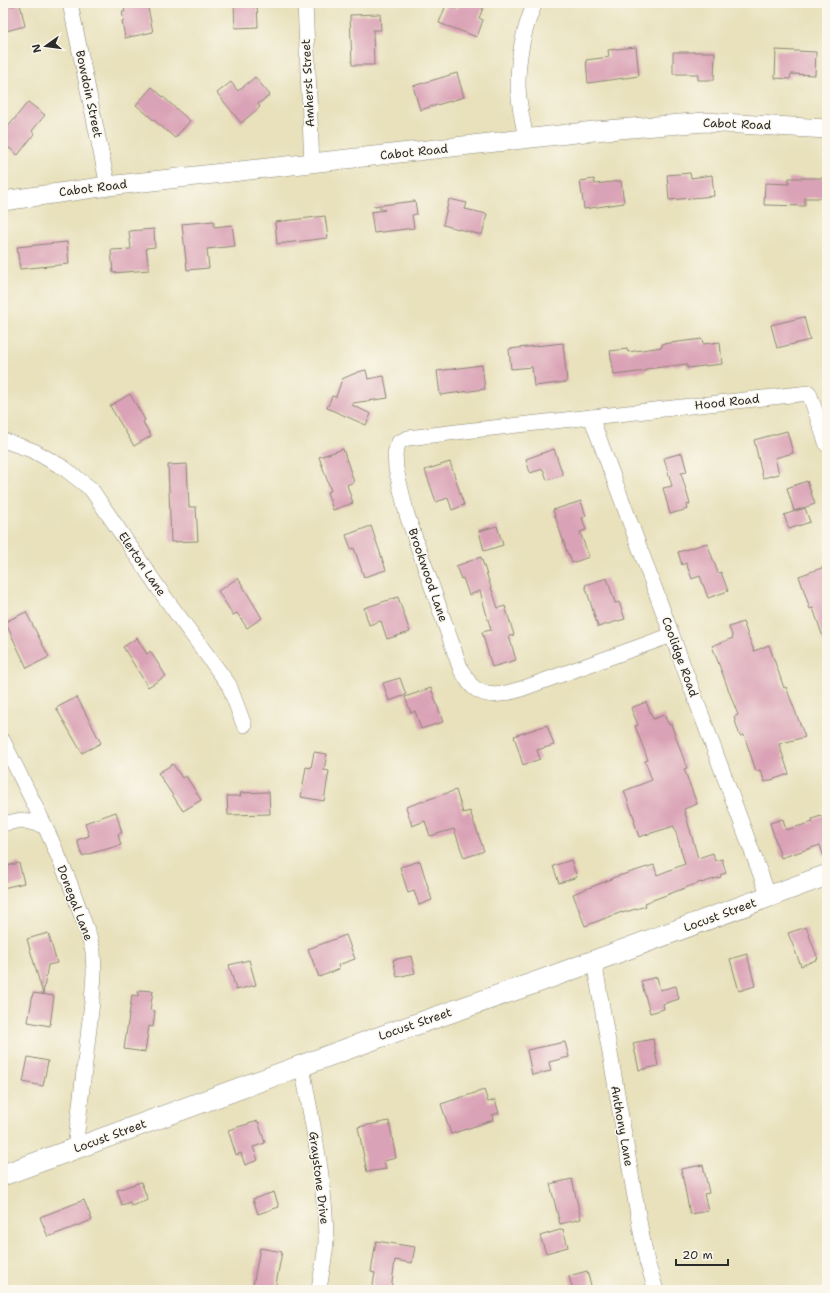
<svg xmlns="http://www.w3.org/2000/svg" width="830" height="1293" font-family="'Shantell Sans',sans-serif">
	<rect width="100%" height="100%" fill="#fbf7ec"/>
	<filter id="ink" filterUnits="userSpaceOnUse"><feTurbulence type="fractalNoise" baseFrequency=".025" numOctaves="2"/><feDisplacementMap in="SourceGraphic" scale="8" xChannelSelector="R" yChannelSelector="G"/><feConvolveMatrix kernelMatrix="1 2 1 2 8 2 1 2 1" color-interpolation-filters="sRGB"/></filter>
	<filter id="wash" filterUnits="userSpaceOnUse"><feTurbulence type="fractalNoise" baseFrequency=".012" numOctaves="4" result="noise"/><feDisplacementMap in="SourceGraphic" scale="16" xChannelSelector="R" yChannelSelector="G"/><feGaussianBlur stdDeviation="0.9" result="paint"/><feColorMatrix in="noise" values="0 0 0 0 0 0 0 0 0 0 0 0 0 0 0 0 0 1.4 0 .05"/><feComposite in="paint" operator="in"/></filter>
	<g filter="url(#wash)">
		<rect width="100%" height="100%" fill="#e8e1bc"/>
		<g id="blocks">
			<!-- building -->
			<g fill="#daa2b6">
				<path d="M123 3H147L153 32 125 38 122 21H124L122 12H125Z"/>
				<path d="M234 3H257L258 27 235 28Z"/>
				<path d="M459 3H485L479 18 483 20 477 37 439 23 446 5 457 9Z"/>
				<path d="M20 4 25 26 6 31 3 21V8Z"/>
				<path d="M380 14 381 30H373L374 65H352L350 15Z"/>
				<path d="M636 47 639 76 588 83 586 60 609 57 608 50Z"/>
				<path d="M776 50 816 52 815 75 791 74 790 79 775 78Z"/>
				<path d="M673 52H715L714 80H698V74H673Z"/>
				<path d="M457 73 464 97 420 110 413 86Z"/>
				<path d="M255 77 270 95 258 104 260 107 241 123 217 93 231 82 238 91Z"/>
				<path d="M152 87 190 121 175 138 136 105Z"/>
				<path d="M28 102 45 115 32 131 34 134 18 155 3 143V133Z"/>
				<path d="M690 173 691 178 712 175 714 196 669 200 667 175Z"/>
				<path d="M789 178H827V198H805V206L764 205 765 183 789 184Z"/>
				<path d="M594 179 595 184 621 181 624 203 584 209 580 181Z"/>
				<path d="M449 199 467 203 465 209 487 214 482 235 443 225Z"/>
				<path d="M415 201 417 214 412 215 414 228 374 233 371 212 385 210 373 206Z"/>
				<path d="M325 216 328 238 277 244 275 222Z"/>
				<path d="M214 221V227L232 225 235 246 207 249 209 268 187 270 182 224Z"/>
				<path d="M154 229 155 247 146 248 149 270 113 273 111 250 131 249 129 231Z"/>
				<path d="M67 242 69 264 20 269 17 247Z"/>
				<path d="M804 317 810 340 777 348 771 325Z"/>
				<path d="M702 339 703 344 720 342 722 364 687 368V364L646 369V371L614 375 610 351 627 349 628 352 662 347V344Z"/>
				<path d="M563 343 567 382 534 386 532 367 511 369 509 349Z"/>
				<path d="M482 365 485 389 440 395 437 371Z"/>
				<path d="M366 370 368 379 384 376 388 398 353 403 352 405 371 414 366 425 327 408 332 396 336 397 342 379 358 372Z"/>
				<path d="M130 394 145 420 143 422 151 436 134 446 110 406Z"/>
				<path d="M787 431 793 453 775 458 779 474 763 478 754 440Z"/>
				<path d="M343 449 354 482 347 485 353 503 333 510 327 492 331 491 319 457Z"/>
				<path d="M554 449 563 475 547 480 543 469 530 473 526 459Z"/>
				<path d="M682 453 687 472 681 473 690 504 687 505 688 509 670 514 663 488 672 486 664 458Z"/>
				<path d="M450 462 464 505 452 510 448 498 436 502 425 470Z"/>
				<path d="M187 464 189 507H196L198 541 171 542 168 465Z"/>
				<path d="M807 481 815 504 794 511 787 488Z"/>
				<path d="M581 501 586 516 582 518 586 530 580 532 589 557 572 563 569 554 568 555 553 510Z"/>
				<path d="M805 508 810 522 789 529 784 515Z"/>
				<path d="M371 526 386 570 364 577 354 548 351 549 346 535Z"/>
				<path d="M497 526 503 545 484 551 479 531Z"/>
				<path d="M707 543 718 573 721 572 728 591 708 598 700 576 692 579 686 563 682 565 678 552Z"/>
				<path d="M481 557 498 608 505 606 514 635 509 636 516 660 492 667 482 632 491 630 480 591 469 595 463 578 461 579 456 566Z"/>
				<path d="M827 566V643H825L813 608 810 609 799 576Z"/>
				<path d="M238 578 262 618 247 628 237 613 233 615 218 591Z"/>
				<path d="M607 578 615 603 619 602 625 619 598 627 585 585Z"/>
				<path d="M398 597 410 632 387 639 381 621 369 625 364 608Z"/>
				<path d="M26 612 49 657 27 668 5 622Z"/>
				<path d="M743 622 754 651 769 645 784 688 786 687 805 737 779 744 789 774 765 782 760 770 756 771 744 735 740 736 734 717 738 715 712 646 733 638 729 627Z"/>
				<path d="M137 638 147 654 150 651 166 676 148 687 123 647Z"/>
				<path d="M400 678 406 695 389 701 383 683Z"/>
				<path d="M431 688 443 722 421 729 415 711 411 713 405 697Z"/>
				<path d="M77 697 101 743 82 753 56 708Z"/>
				<path d="M646 702 653 719 664 715 669 725 671 724 687 768 684 769 697 804 684 809 698 858 713 853 715 861 722 859 726 873 720 875 721 877 701 883V882L645 903 646 906 622 913V912L585 926 573 894 612 879V878L654 865 657 875 685 864 674 826 639 837 634 821 635 820 624 791 652 780 645 761 648 760 635 726 638 725 631 708Z"/>
				<path d="M547 725 554 745 537 750 540 759 523 765 514 736Z"/>
				<path d="M314 752 327 754 324 770 329 771 324 801 301 797 306 767 311 768Z"/>
				<path d="M173 764 182 778 186 776 201 800 183 811 158 773Z"/>
				<path d="M456 790 463 813 470 811 484 851 464 858 454 829 430 836 425 821 412 826 406 807Z"/>
				<path d="M269 792 270 814 228 815 227 796H241L240 793Z"/>
				<path d="M116 812 122 833 118 834 121 845 82 856 77 840 89 836 85 823Z"/>
				<path d="M827 814V856L824 857 820 845 781 858 770 823 783 819 786 830 813 822 812 819Z"/>
				<path d="M571 860 577 877 559 883 553 866Z"/>
				<path d="M420 861 432 900 419 905 414 891 408 893 400 867Z"/>
				<path d="M19 863 24 883 3 888V867Z"/>
				<path d="M806 927 818 959 801 966 788 933Z"/>
				<path d="M48 933 57 963 48 965 43 994 27 939Z"/>
				<path d="M346 935 355 959 338 965 339 969 319 977 308 949Z"/>
				<path d="M747 954 755 986 739 991 730 959Z"/>
				<path d="M411 956 415 973 397 977 393 960Z"/>
				<path d="M249 960 256 985 236 990 229 965Z"/>
				<path d="M657 977 660 990 676 986 679 999 663 1004 664 1009 650 1013 641 981Z"/>
				<path d="M139 990 153 991 150 1010 155 1011 153 1027 149 1026 145 1052 124 1049 132 995 138 996Z"/>
				<path d="M33 993 54 996 50 1026 28 1022Z"/>
				<path d="M653 1039 658 1066 639 1070 633 1043Z"/>
				<path d="M565 1042 569 1057 549 1062 551 1071 532 1075 527 1050Z"/>
				<path d="M28 1057 48 1061 43 1086 23 1082Z"/>
				<path d="M484 1090 488 1102 495 1100 499 1113 492 1115 493 1120 451 1134 441 1104Z"/>
				<path d="M258 1121 265 1143 253 1147 258 1160 245 1165 241 1153 236 1155 228 1130Z"/>
				<path d="M389 1121 396 1158 384 1161 386 1169 367 1172 358 1127Z"/>
				<path d="M703 1165 709 1193 704 1194 708 1211 690 1214 681 1169Z"/>
				<path d="M572 1179 581 1219 560 1224 550 1184Z"/>
				<path d="M141 1182 148 1200 131 1206 130 1202 122 1205 117 1190Z"/>
				<path d="M274 1192 279 1207 258 1214 253 1199Z"/>
				<path d="M84 1200 92 1220 48 1237 40 1217Z"/>
				<path d="M563 1229 568 1247 546 1253 540 1236Z"/>
				<path d="M376 1241 415 1247 412 1263 395 1260 391 1290H372L375 1273 371 1272Z"/>
				<path d="M260 1248 282 1252 275 1289 253 1285Z"/>
				<path d="M587 1271 592 1290H573L569 1276Z"/>
			</g>
		</g>
	</g>
	<g filter="url(#ink)">
		<use href="#blocks" fill-opacity="0" stroke="#8a8674" stroke-width="1"/>
		<g fill="none" stroke-linecap="round" stroke-linejoin="round">
			<!-- minor casing -->
			<g stroke="#8a8674" stroke-width="16">
				<g id="minor">
					<path d="M70 3 108 186"/>
					<path d="M305 3 312 164"/>
					<path d="M526 139C523 122 518 102 518 84 518 57 524 28 535 3"/>
					<path d="M591 417 769 897"/>
					<path d="M3 440 34 451 64 468 91 489 166 599 229 685 244 725"/>
					<path d="M672 635 521 689C504 694 487 700 472 686 468 682 465 675 461 670L407 515 396 469 395 453 399 442 408 438 465 431 809 393 827 445"/>
					<path d="M3 741 45 826 69 881 88 933 93 951 94 973 92 1002 75 1149"/>
					<path d="M3 824 21 820 45 826"/>
					<path d="M594 961 641 1232 647 1262 656 1290"/>
					<path d="M302 1066C312 1124 326 1183 326 1242 325 1258 321 1274 319 1290"/>
				</g>
			</g>
			<!-- tertiary casing -->
			<g stroke="#8a8674" stroke-width="20">
				<path id="tertiary" d="M3 201 108 186 594 131 705 122 827 129"/>
			</g>
			<!-- secondary casing -->
			<g stroke="#8a8674" stroke-width="22">
				<path id="secondary" d="M3 1175 377 1038 540 981 827 875"/>
			</g>
			<!-- minor -->
			<use href="#minor" stroke="#fff" stroke-width="15"/>
			<!-- tertiary -->
			<use href="#tertiary" stroke="#fff" stroke-width="19"/>
			<!-- secondary -->
			<use href="#secondary" stroke="#fff" stroke-width="21"/>
		</g>
	</g>
	<g text-anchor="middle" stroke-width="3" stroke-linejoin="round" paint-order="stroke">
		<!-- street labels -->
		<g font-size="12" fill="#2b2b2b" stroke="#fbf7ec">
			<text transform="translate(308 83) rotate(-93)" y="4">Amherst Street</text>
			<text transform="translate(89 94) rotate(78)" y="4">Bowdoin Street</text>
			<text transform="translate(737 124) rotate(2)" y="4">Cabot Road</text>
			<text transform="translate(414 152) rotate(-6)" y="4">Cabot Road</text>
			<text transform="translate(93 188) rotate(-7)" y="4">Cabot Road</text>
			<text transform="translate(727 402) rotate(-6)" y="4">Hood Road</text>
			<text transform="translate(142 564) rotate(56)" y="4">Elerton Lane</text>
			<text transform="translate(428 575) rotate(71)" y="4">Brookwood Lane</text>
			<text transform="translate(680 657) rotate(70)" y="4">Coolidge Road</text>
			<text transform="translate(75 903) rotate(69)" y="4">Donegal Lane</text>
			<text transform="translate(720 915) rotate(-20)" y="4">Locust Street</text>
			<text transform="translate(415 1024) rotate(-19)" y="4">Locust Street</text>
			<text transform="translate(622 1126) rotate(80)" y="4">Anthony Lane</text>
			<text transform="translate(110 1136) rotate(-20)" y="4">Locust Street</text>
			<text transform="translate(319 1178) rotate(83)" y="4">Graystone Drive</text>
		</g>
	</g>
	<!-- margin -->
	<rect width="830" height="1293" fill="none" stroke="#fbf7ec" stroke-width="16"/>
	<!-- north arrow -->
	<g transform="translate(46 46) rotate(256)" stroke="#fbf7ec" stroke-width="3" paint-order="stroke">
	<path d="M0-3L7 15L0 10L-7 15Z" fill="#2b2b2b"/>
	<text y="-6" font-size="11" font-weight="bold" text-anchor="middle" fill="#2b2b2b">N</text>
	</g>
	<!-- scale -->
	<path d="M676 1259v6h52v-6" fill="none" stroke="#2b2b2b" stroke-width="2"/>
	<text x="682" y="1259" font-size="12" fill="#2b2b2b" stroke="#fbf7ec" stroke-width="3" paint-order="stroke">20 m</text>
</svg>
